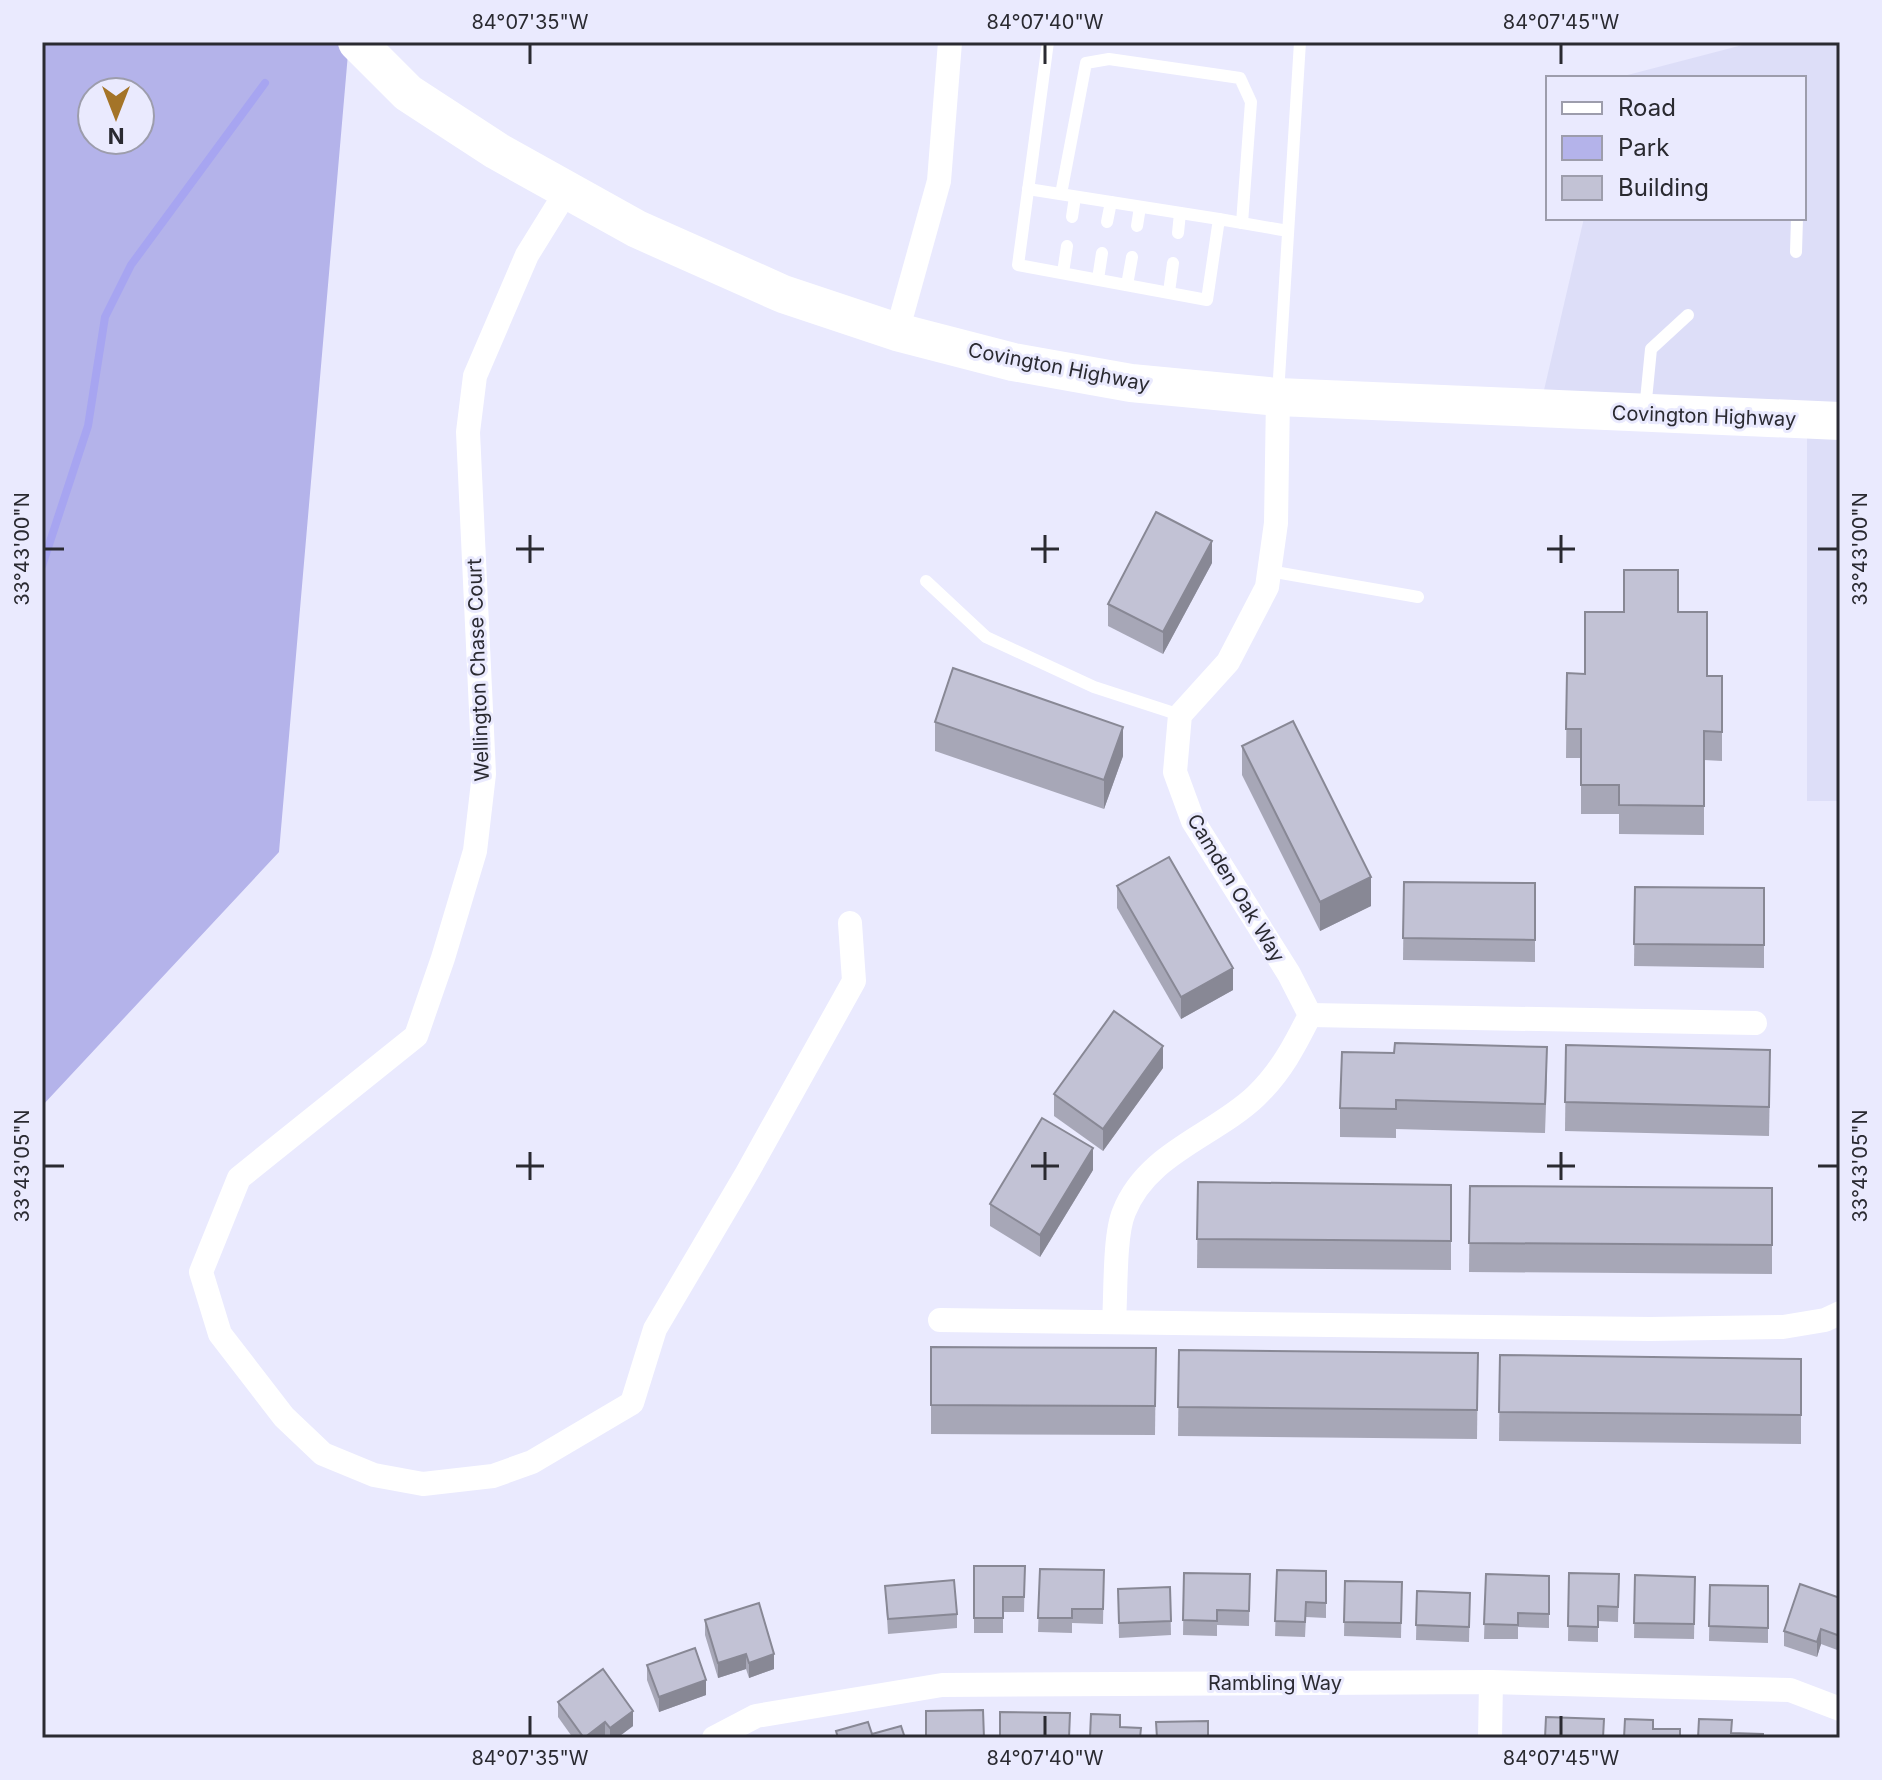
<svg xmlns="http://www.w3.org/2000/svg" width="1882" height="1780" font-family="Inter,sans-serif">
	<rect width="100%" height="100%" fill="#eaeafe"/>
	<!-- built -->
	<path fill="#dddef8" d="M1754 42H1840V801H1807V435L1538 416 1584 218H1804V78H1616Z"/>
	<!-- green -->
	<path fill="#b4b3ea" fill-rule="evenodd" d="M42 42H349L279 852 42 1106ZM92 92H140V140H92Z"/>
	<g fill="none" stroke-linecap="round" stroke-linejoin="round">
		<!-- stream -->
		<path stroke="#a7a5f1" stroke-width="8" d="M42 566 88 426 105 317 131 265 265 83"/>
		<!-- lane -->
		<g stroke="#fff" stroke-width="12">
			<path d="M1048 42 1018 265 1207 300 1219 219 1288 231"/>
			<path d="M1028 189 1219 219"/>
			<path d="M1061 194 1086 63 1109 59 1240 78 1251 102 1242 223"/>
			<path d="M1072 217 1075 197"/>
			<path d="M1107 222 1111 202"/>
			<path d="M1137 226 1140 207"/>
			<path d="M1178 233 1180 213"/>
			<path d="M1796 252 1797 218"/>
			<path d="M1063 273 1067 246"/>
			<path d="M1098 279 1102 253"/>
			<path d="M1127 285 1132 257"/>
			<path d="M1169 292 1173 263"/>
			<path d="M1278 394 1300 42"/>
			<path d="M1645 410 1651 349 1688 315"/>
			<path d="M1269 571 1418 597"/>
			<path d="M926 581 986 637 1094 687 1180 715"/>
		</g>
		<!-- street -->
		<g stroke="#fff" stroke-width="24">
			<path d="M566 192 527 255 475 376 468 432 484 774 475 851 443 958 416 1036 239 1178 201 1272 220 1334 284 1417 323 1454 374 1475 423 1484 493 1476 532 1462 632 1403 655 1329 747 1173 854 981 850 923"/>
			<path d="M897 332 939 181 950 42"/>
			<path d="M1310 1015 1755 1023"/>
			<path d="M940 1320 1650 1329 1783 1327 1825 1320 1840 1313"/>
			<path d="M1114 1322C1116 1295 1114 1235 1124 1212 1147 1153 1214 1136 1256 1096 1281 1072 1295 1045 1310 1015L1289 974 1193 821 1175 772 1180 715 1228 662 1267 587 1276 523 1278 397"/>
			<path d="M714 1738 756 1716 942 1685 1491 1682 1790 1690 1840 1709"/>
			<path d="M1490 1738 1491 1682"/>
		</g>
		<!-- primary -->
		<path stroke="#fff" stroke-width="38" d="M357 42 408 93 497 151 637 229 783 294 897 332 1013 362 1131 383 1278 397 1840 421"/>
	</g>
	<!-- wall -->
	<g fill="#a7a7b7">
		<path d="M1212 563 1163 654 1108 626V604Z"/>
		<path d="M1678 612 1707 676H1722V761L1704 760V835L1619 834V814H1581V758H1566L1567 673 1585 674Z"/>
		<path d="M935 722 1123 756 1104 809 935 751Z"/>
		<path d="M1242 746 1371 906 1320 931 1242 775Z"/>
		<path d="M1404 882 1535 883V962L1403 960Z"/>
		<path d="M1117 886 1233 990 1181 1019 1117 908Z"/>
		<path d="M1635 887 1764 888V968L1634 966Z"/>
		<path d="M1566 1045 1770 1079 1769 1136 1565 1131Z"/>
		<path d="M1163 1068 1103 1151 1054 1116V1094Z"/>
		<path d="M1547 1076 1545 1133 1396 1129V1138L1340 1137V1108Z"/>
		<path d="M1093 1170 1040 1257 990 1226V1204Z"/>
		<path d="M1198 1182 1451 1185V1270L1197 1268Z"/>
		<path d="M1470 1186 1772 1188V1274L1469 1272Z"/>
		<path d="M931 1347 1156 1348 1155 1435 931 1434Z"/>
		<path d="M1179 1350 1478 1353 1477 1439 1178 1436Z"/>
		<path d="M1500 1355 1801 1359V1444L1499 1441Z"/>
		<path d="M974 1566H1025L1024 1612H1003V1633H974Z"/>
		<path d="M1040 1569 1104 1570 1103 1624 1072 1623V1633L1038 1632Z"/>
		<path d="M1277 1570 1326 1571V1618L1306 1617 1305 1637 1275 1636Z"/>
		<path d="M1184 1573 1250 1574 1249 1626 1217 1625V1636L1183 1635Z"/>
		<path d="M1569 1573 1619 1574 1618 1622 1598 1621V1642L1568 1641Z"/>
		<path d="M1486 1574 1549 1576V1628L1518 1627V1639H1484Z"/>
		<path d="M1635 1575 1695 1577 1694 1639 1634 1638Z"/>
		<path d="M1345 1581 1402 1582 1401 1638 1344 1636Z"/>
		<path d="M1710 1585 1768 1586V1643L1709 1641Z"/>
		<path d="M885 1586 957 1614V1628L888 1634Z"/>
		<path d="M1170 1587 1171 1635 1119 1638 1118 1589Z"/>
		<path d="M1417 1591 1470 1593 1469 1642 1416 1640Z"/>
		<path d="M1840 1598V1651L1821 1644 1817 1657 1784 1646V1631Z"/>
		<path d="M705 1620 774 1669 749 1678 746 1669 718 1678 705 1635Z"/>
		<path d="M647 1665 706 1695 659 1712 647 1680Z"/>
		<path d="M558 1702 633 1726 617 1738H573L558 1717Z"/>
	</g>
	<!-- shaded-wall -->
	<g fill="#888895">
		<path d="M1212 541V563L1163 654V632Z"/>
		<path d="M1123 727V756L1104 809V780Z"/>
		<path d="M1371 877V906L1320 931V902Z"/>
		<path d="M1233 968V990L1181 1019V997Z"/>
		<path d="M1163 1046V1068L1103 1151V1129Z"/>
		<path d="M1093 1148V1170L1040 1257V1235Z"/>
		<path d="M1821 1629V1644L1817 1657V1642Z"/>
		<path d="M746 1654V1669L718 1678V1663Z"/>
		<path d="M774 1654V1669L749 1678V1663Z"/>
		<path d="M706 1680V1695L659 1712V1697Z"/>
		<path d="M633 1711V1726L617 1738H610V1728Z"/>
		<path d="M605 1722V1737L584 1738Z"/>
	</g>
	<!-- building -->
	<g fill="#c2c2d5" stroke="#888895" stroke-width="2">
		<path d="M1156 512 1212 541 1163 632 1108 604Z"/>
		<path d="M1624 570H1678V612H1707V676H1722V732L1704 731V806L1619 805V785H1581V729H1566L1567 673 1585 674V612H1624Z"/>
		<path d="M953 668 1123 727 1104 780 935 722Z"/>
		<path d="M1293 721 1371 877 1320 902 1242 746Z"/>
		<path d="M1169 857 1233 968 1181 997 1117 886Z"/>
		<path d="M1404 882 1535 883V940L1403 938Z"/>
		<path d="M1635 887 1764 888V945L1634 944Z"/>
		<path d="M1114 1011 1163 1046 1103 1129 1054 1094Z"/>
		<path d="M1395 1043 1547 1047 1545 1104 1396 1100V1109L1340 1108 1342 1052 1394 1053Z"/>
		<path d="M1566 1045 1770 1050 1769 1107 1565 1102Z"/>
		<path d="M1042 1118 1093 1148 1040 1235 990 1204Z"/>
		<path d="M1198 1182 1451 1185V1241L1197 1239Z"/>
		<path d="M1470 1186 1772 1188V1245L1469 1243Z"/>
		<path d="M931 1347 1156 1348 1155 1406 931 1405Z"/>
		<path d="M1179 1350 1478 1353 1477 1410 1178 1407Z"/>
		<path d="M1500 1355 1801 1359V1415L1499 1412Z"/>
		<path d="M974 1566H1025L1024 1597H1003V1618H974Z"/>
		<path d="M1040 1569 1104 1570 1103 1609H1072V1618H1038Z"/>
		<path d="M1277 1570 1326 1571V1603L1306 1602 1305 1622 1275 1621Z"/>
		<path d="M1184 1573 1250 1574 1249 1611 1217 1610V1621L1183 1620Z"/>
		<path d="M1569 1573 1619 1574 1618 1607 1598 1606V1627L1568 1626Z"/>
		<path d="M1486 1574 1549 1576V1614L1518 1613V1625L1484 1624Z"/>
		<path d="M1635 1575 1695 1577 1694 1624 1634 1623Z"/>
		<path d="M954 1580 957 1614 888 1619 885 1586Z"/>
		<path d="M1345 1581 1402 1582 1401 1623 1344 1622Z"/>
		<path d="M1800 1584 1840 1598V1636L1821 1629 1817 1642 1784 1631Z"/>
		<path d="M1710 1585 1768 1586V1628L1709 1626Z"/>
		<path d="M1170 1587 1171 1621 1119 1623 1118 1589Z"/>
		<path d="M1417 1591 1470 1593 1469 1627 1416 1625Z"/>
		<path d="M759 1603 774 1654 749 1663 746 1654 718 1663 705 1620Z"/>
		<path d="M695 1648 706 1680 659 1697 647 1665Z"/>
		<path d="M603 1669 633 1711 610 1728 605 1722 584 1738 558 1702Z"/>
		<path d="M983 1710 984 1738H926V1711Z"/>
		<path d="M1000 1712 1070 1713 1069 1738H1000Z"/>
		<path d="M1091 1714 1120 1715V1727L1141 1728 1140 1738H1090Z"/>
		<path d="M1546 1717 1604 1719 1603 1738H1545Z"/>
		<path d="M1625 1719 1653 1720V1729H1680V1738H1624Z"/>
		<path d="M1699 1719 1732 1720 1731 1733 1763 1734V1738H1698Z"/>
		<path d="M1208 1721V1738H1157L1156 1722Z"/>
		<path d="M868 1722 872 1734 901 1726 905 1738H838L836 1731Z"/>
	</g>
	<!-- ticks -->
	<path fill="none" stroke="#2a2a31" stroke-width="3" d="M530 44V64M1045 44V64M1561 44V64M530 535V563M1045 535V563M1561 535V563M44 549H64M516 549H544M1031 549H1059M1547 549H1575M1818 549H1838M530 1152V1180M1045 1152V1180M1561 1152V1180M44 1166H64M516 1166H544M1031 1166H1059M1547 1166H1575M1818 1166H1838M530 1716V1736M1045 1716V1736M1561 1716V1736"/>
	<g text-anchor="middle" stroke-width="6" stroke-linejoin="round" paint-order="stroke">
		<!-- street labels -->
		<g font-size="20" fill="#2a2a31" stroke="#eaeafe">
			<text transform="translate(1059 367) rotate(11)" y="7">Covington Highway</text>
			<text transform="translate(1704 416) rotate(2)" y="7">Covington Highway</text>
			<text transform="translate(478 670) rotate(-92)" y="7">Wellington Chase Court</text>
			<text transform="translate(1236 888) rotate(59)" y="7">Camden Oak Way</text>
			<text x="1275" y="1690">Rambling Way</text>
		</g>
	</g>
	<!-- border -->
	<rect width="1882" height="1780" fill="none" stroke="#eaeafe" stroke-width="88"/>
	<!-- legend -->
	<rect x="1546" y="76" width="260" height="144" fill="#eaeafe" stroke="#9d9dac" stroke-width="2"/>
	<rect x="1562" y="102" width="40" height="12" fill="#ffffff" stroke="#9d9dac" stroke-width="2"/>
	<text x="1618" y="116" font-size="24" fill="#2a2a31">Road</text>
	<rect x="1562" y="136" width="40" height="24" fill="#b4b3ea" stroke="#9d9dac" stroke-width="2"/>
	<text x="1618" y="156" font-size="24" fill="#2a2a31">Park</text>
	<rect x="1562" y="176" width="40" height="24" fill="#c2c2d5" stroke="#9d9dac" stroke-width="2"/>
	<text x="1618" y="196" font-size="24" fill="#2a2a31">Building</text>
	<!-- north arrow -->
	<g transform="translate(116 116) rotate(180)"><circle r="38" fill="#eaeafe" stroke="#9d9dac" stroke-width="2"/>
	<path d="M0-6L14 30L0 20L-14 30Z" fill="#a47428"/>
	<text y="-12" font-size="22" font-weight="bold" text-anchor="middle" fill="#2a2a31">N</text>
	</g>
	<rect x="44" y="44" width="1794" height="1692" fill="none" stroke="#2a2a31" stroke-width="3"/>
	<g font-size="20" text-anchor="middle" fill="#2a2a31">
		<text x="530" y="29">84°07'35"W</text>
		<text x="1045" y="29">84°07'40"W</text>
		<text x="1561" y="29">84°07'45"W</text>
		<text transform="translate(1860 549) rotate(-90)" y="7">33°43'00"N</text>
		<text transform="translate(22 549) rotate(-90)" y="7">33°43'00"N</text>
		<text transform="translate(1860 1166) rotate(-90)" y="7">33°43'05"N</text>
		<text transform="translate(22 1166) rotate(-90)" y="7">33°43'05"N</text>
		<text x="530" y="1765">84°07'35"W</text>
		<text x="1045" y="1765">84°07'40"W</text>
		<text x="1561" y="1765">84°07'45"W</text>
	</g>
</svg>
